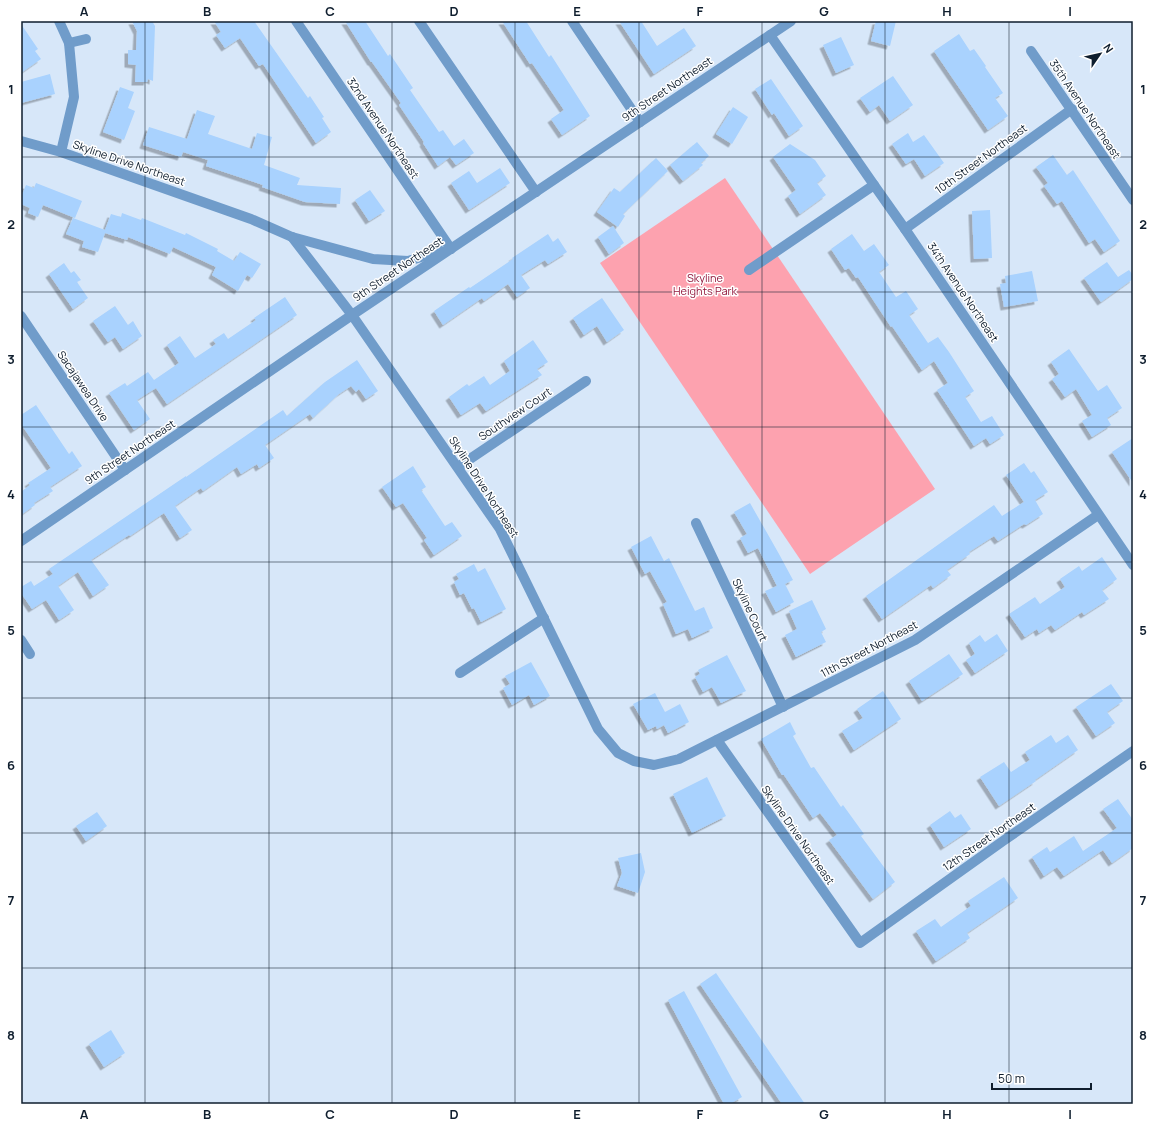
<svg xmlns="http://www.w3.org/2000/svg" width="1154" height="1125" font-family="Manrope,sans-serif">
	<defs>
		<filter id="shadow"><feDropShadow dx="-3.5" dy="3.5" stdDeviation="0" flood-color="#0004"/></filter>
	</defs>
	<rect width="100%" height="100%" fill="#d7e7f9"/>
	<!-- green -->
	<path fill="#fda2af" d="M725 178 935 489 810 574 600 263Z"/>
	<!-- building -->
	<g fill="#a9d2fe" filter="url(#shadow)">
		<path d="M132 21H152L155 26 153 81 148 79 147 82H135L136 65 128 64V50H136L137 31Z"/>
		<path d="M214 21H254L308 98 310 96 324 117 322 118 331 132 316 143 263 64 259 66 240 38 225 48 216 35 221 32Z"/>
		<path d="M345 21H365L388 56 390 54 413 88 410 90 439 132 443 130 454 146 464 139 474 153 456 165 450 157 438 166 423 143 424 142 399 105 401 103 372 62H371Z"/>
		<path d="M502 21H526L549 57 551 55 590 116 562 135 551 119 564 110 532 63 530 64Z"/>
		<path d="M619 21H641L657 46 684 28 696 46 654 74Z"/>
		<path d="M876 21H896L890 46 871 41Z"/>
		<path d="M21 24 38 49 35 51 41 59 21 73Z"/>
		<path d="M959 34 970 51 974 49 986 66 985 67 1003 93 995 98 1008 116 988 130 934 51Z"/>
		<path d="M841 37 854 65 836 73 823 45Z"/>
		<path d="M50 74 55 94 21 103V82Z"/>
		<path d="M893 76 913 105 890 121 879 105 870 112 860 98Z"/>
		<path d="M771 79 803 126 789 136 774 113 772 115 755 89Z"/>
		<path d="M120 87 134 92 128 108 135 111 124 140 103 132Z"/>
		<path d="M733 107 748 117 732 144 716 134Z"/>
		<path d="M197 110 215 116 208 134 252 149 257 133 272 137 264 165 300 178 297 185 341 188 340 204 305 202 262 187 263 185 206 166 208 160 183 152 181 157 143 145 149 127 187 139Z"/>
		<path d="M908 133 913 142 924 135 944 163 925 176 914 159 906 164 892 144Z"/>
		<path d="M697 142 709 156 701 163 703 165 683 181 670 165Z"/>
		<path d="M790 144 815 160 826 176 817 183 826 195 800 214 788 196 796 190 773 157Z"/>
		<path d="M1053 155 1067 175 1073 170 1120 241 1104 252 1095 239 1089 243 1062 201 1057 204 1044 186 1048 183 1036 167Z"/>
		<path d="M656 158 668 171 623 214 625 216 618 227 597 212 614 188 620 192Z"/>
		<path d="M500 168 510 183 469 210 451 183 469 171 477 183Z"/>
		<path d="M36 183 82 201 75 218 43 205 38 217 28 213 30 208 21 204V197L26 185 34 188Z"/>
		<path d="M370 190 385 211 369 221 355 200Z"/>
		<path d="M990 210 992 258 974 259 972 211Z"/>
		<path d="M122 213 141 220 142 218 185 235 186 233 218 249 217 251 234 261 240 252 261 264 252 278 247 275 238 291 212 275 216 267 173 247 170 254 128 237 127 240 105 233 98 252 82 247 84 241 66 234 73 218 105 230 111 214 121 217Z"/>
		<path d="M613 226 624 243 609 254 598 237Z"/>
		<path d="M548 234 553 242 558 238 567 252 548 264 545 260 521 275 530 288 517 297 508 284 484 301 482 298 443 325 434 311 469 287 470 288 513 259 512 258Z"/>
		<path d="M852 234 864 251 874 244 889 265 879 272 896 297 906 291 918 309 909 315 928 343 938 337 949 352 974 391 965 397 981 422 992 416 1004 435 990 444 986 438 974 446 937 390 948 383 934 361 922 370 892 326 891 327 858 277 856 278 849 268 845 270 831 249Z"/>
		<path d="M1107 262 1118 277 1129 270 1133 275V279L1101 302 1084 278Z"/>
		<path d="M64 263 71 273 74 271 81 280 77 282 88 298 73 309 49 274Z"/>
		<path d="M1032 271 1038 301 1004 307 1000 284 1006 283 1005 276Z"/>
		<path d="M285 297 297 315 167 404 156 388 137 400 150 419 134 430 109 393 125 383 127 386 148 372 154 380 179 363 167 345 180 336 195 358 216 344 213 340 224 333 228 339 256 320 254 318Z"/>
		<path d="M602 298 624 330 607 342 597 326 584 335 573 318Z"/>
		<path d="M115 306 128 325 133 321 142 336 123 349 115 337 108 342 93 321Z"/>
		<path d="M533 340 548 362 537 369 542 375 486 411 480 403 461 415 449 397 467 384 469 386 484 376 490 385 510 371 504 361Z"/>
		<path d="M1069 349 1098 391 1107 385 1122 408 1107 418 1111 425 1092 437 1082 421 1092 415 1076 389 1065 397 1052 379 1059 374 1051 362Z"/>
		<path d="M357 360 378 391 366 399 359 389 356 392 351 386 339 394 313 418 310 414 265 445 274 458 259 468 257 464 241 474 237 467 203 491 201 488 175 506 192 530 180 538 164 513 130 536 129 535 91 560 109 585 93 596 78 572 58 586 74 610 59 620 46 600 32 609 21 593V587L31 581 34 586 53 574 49 569 186 476V477L283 410 287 416 325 382Z"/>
		<path d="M36 405 69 454 72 451 82 466 50 487 53 491 34 503 35 505 21 515V492L30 485 28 483 51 468 21 424V415Z"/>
		<path d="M1133 438V483L1112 452Z"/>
		<path d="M1024 463 1031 473 1034 471 1048 492 1035 500 1043 514 1026 525 1024 524 998 541 994 536 969 552 970 554 947 570 951 575 933 588 931 585 882 619 866 596 994 505 1002 516 1024 502 1006 475Z"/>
		<path d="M413 466 426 487 421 490 445 526 452 522 462 536 434 555 424 540 427 538 403 503 396 507 382 487Z"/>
		<path d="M750 503 779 554 793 580 785 584 794 602 776 612 765 591 777 586 758 548 748 553 740 538 747 534 734 512Z"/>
		<path d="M651 536 664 561 669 558 695 611 704 607 713 628 692 638 688 629 676 634 663 604 667 602 650 571 645 574 631 547Z"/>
		<path d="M1102 557 1117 579 1102 590 1109 599 1084 615 1082 612 1055 630 1051 625 1039 633 1037 629 1025 637 1009 614 1035 597 1040 604 1065 587 1060 579 1079 566 1082 571Z"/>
		<path d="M474 564 478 572 485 568 506 609 481 622 474 608 472 609 464 593 460 595 454 582 459 579 456 574Z"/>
		<path d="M812 600 826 629 821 632 826 642 796 657 785 635 797 629 789 611Z"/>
		<path d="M997 634 1008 651 975 673 966 660 975 654 969 643 980 635 985 642Z"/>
		<path d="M949 654 963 674 922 701 909 681Z"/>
		<path d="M727 655 746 691 721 703 712 687 703 692 695 677 700 674 698 670Z"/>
		<path d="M531 662 550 696 534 705 529 695 512 705 503 688 510 684 505 676Z"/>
		<path d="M1111 684 1123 701 1107 712 1115 723 1096 736 1076 707Z"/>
		<path d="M883 691 901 719 854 750 842 731 863 718 857 709Z"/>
		<path d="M655 693 665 712 680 704 689 722 668 733 664 725 657 729 656 726 648 730 633 704Z"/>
		<path d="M790 722 796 734 793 736 811 768 814 767 841 807 843 805 864 834 861 836 895 882 873 899 829 840 837 835 820 813 813 818 784 775H782L761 739Z"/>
		<path d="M1051 735 1056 743 1068 735 1078 750 1035 780 1036 781 999 806 980 777 1004 762 1011 772 1030 760 1025 752Z"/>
		<path d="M707 777 726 816 692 833 673 794Z"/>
		<path d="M1118 799 1133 820V848L1112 863 1103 850 1064 876 1057 867 1044 876 1032 857 1047 847 1050 852 1074 836 1083 851 1117 828 1103 809Z"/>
		<path d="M950 811 955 818 961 814 971 829 944 847 930 825Z"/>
		<path d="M97 812 107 826 86 841 76 826Z"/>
		<path d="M641 853 645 872 638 893 617 886 622 873 618 858Z"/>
		<path d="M1004 877 1018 898 967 933 970 938 936 961 916 931 935 919 941 927 971 906 968 901Z"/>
		<path d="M716 973 805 1104H782L700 984Z"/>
		<path d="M684 991 742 1097 730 1104H724L668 1000Z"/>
		<path d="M111 1030 125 1053 104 1067 89 1044Z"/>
	</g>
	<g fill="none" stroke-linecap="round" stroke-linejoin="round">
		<!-- minor -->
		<g stroke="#709cca" stroke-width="10">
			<path d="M59 21 69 43 74 97 61 152"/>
			<path d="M296 21 451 249"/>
			<path d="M419 21 536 192"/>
			<path d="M572 21 640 122"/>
			<path d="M770 35 874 185 905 229 1133 565"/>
			<path d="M69 43 86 39"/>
			<path d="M1031 51 1133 200"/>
			<path d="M21 141 61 152 251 219 292 237 373 259 408 261 441 251"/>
			<path d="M905 229 1072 109"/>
			<path d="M292 237 352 315 500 529 598 729 618 753 634 761 654 765 679 759 915 640 1098 515"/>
			<path d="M749 270 874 185"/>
			<path d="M21 316 125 470"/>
			<path d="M458 467 586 381"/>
			<path d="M696 523 783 707"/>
			<path d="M21 541 352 315 791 21"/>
			<path d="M21 640 30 654"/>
			<path d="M460 673 544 618"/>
			<path d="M717 740 860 943 1003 841 1133 751"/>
		</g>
	</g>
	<!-- grid -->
	<path fill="none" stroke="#0f1e2e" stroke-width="1" stroke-opacity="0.55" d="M145 21V1104M269 21V1104M392 21V1104M515 21V1104M639 21V1104M762 21V1104M885 21V1104M1009 21V1104M21 157H1133M21 292H1133M21 427H1133M21 562H1133M21 698H1133M21 833H1133M21 968H1133"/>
	<g text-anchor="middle" stroke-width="3" stroke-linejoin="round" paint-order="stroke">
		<!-- street labels -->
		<g font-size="11" fill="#0f1e2e" stroke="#fff">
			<text transform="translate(667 89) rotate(-34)" y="4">9th Street Northeast</text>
			<text transform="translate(1085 109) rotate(56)" y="4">35th Avenue Northeast</text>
			<text transform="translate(383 128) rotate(56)" y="4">32nd Avenue Northeast</text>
			<text transform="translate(981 159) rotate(-36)" y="4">10th Street Northeast</text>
			<text transform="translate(129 163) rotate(19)" y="4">Skyline Drive Northeast</text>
			<text transform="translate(398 269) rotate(-34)" y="4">9th Street Northeast</text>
			<text transform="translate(963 292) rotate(56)" y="4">34th Avenue Northeast</text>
			<text transform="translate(83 386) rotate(56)" y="4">Sacajawea Drive</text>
			<text transform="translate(515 414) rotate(-34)" y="4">Southview Court</text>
			<text transform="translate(130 452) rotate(-34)" y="4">9th Street Northeast</text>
			<text transform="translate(484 487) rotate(57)" y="4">Skyline Drive Northeast</text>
			<text transform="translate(750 610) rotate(65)" y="4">Skyline Court</text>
			<text transform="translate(869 649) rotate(-28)" y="4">11th Street Northeast</text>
			<text transform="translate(798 835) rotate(55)" y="4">Skyline Drive Northeast</text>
			<text transform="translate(989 837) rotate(-35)" y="4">12th Street Northeast</text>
		</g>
		<!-- park labels -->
		<g font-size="11" fill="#92183d" stroke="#fff">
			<text x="705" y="282">Skyline<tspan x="705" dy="13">Heights Park</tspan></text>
		</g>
	</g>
	<!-- border -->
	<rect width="1154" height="1125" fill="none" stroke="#ffffff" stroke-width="44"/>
	<!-- north arrow -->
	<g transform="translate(1100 54) rotate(56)" stroke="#ffffff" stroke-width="3" paint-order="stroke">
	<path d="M0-3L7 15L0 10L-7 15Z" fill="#0f1e2e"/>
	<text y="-6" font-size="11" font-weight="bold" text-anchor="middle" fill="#0f1e2e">N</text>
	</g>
	<!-- scale -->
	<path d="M992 1083v6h99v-6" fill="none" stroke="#0f1e2e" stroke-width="2"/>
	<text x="998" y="1083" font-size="12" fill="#0f1e2e" stroke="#ffffff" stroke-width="3" paint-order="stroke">50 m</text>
	<rect x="22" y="22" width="1110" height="1081" fill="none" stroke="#0f1e2e" stroke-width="1.5"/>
	<g font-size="13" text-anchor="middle" font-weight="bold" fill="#0f1e2e">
		<text x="84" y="16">A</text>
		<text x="207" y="16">B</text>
		<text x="330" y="16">C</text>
		<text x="454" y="16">D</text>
		<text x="577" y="16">E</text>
		<text x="700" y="16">F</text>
		<text x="824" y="16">G</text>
		<text x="947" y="16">H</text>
		<text x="1070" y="16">I</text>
		<text x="11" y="94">1</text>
		<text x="1143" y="94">1</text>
		<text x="11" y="229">2</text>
		<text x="1143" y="229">2</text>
		<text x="11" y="364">3</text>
		<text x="1143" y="364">3</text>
		<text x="11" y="499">4</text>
		<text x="1143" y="499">4</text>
		<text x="11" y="635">5</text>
		<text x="1143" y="635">5</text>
		<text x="11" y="770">6</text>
		<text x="1143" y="770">6</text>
		<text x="11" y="905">7</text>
		<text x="1143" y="905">7</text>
		<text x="11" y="1040">8</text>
		<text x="1143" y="1040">8</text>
		<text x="84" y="1119">A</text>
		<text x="207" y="1119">B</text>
		<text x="330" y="1119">C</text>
		<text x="454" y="1119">D</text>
		<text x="577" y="1119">E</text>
		<text x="700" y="1119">F</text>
		<text x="824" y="1119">G</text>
		<text x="947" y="1119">H</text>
		<text x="1070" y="1119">I</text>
	</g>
</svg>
